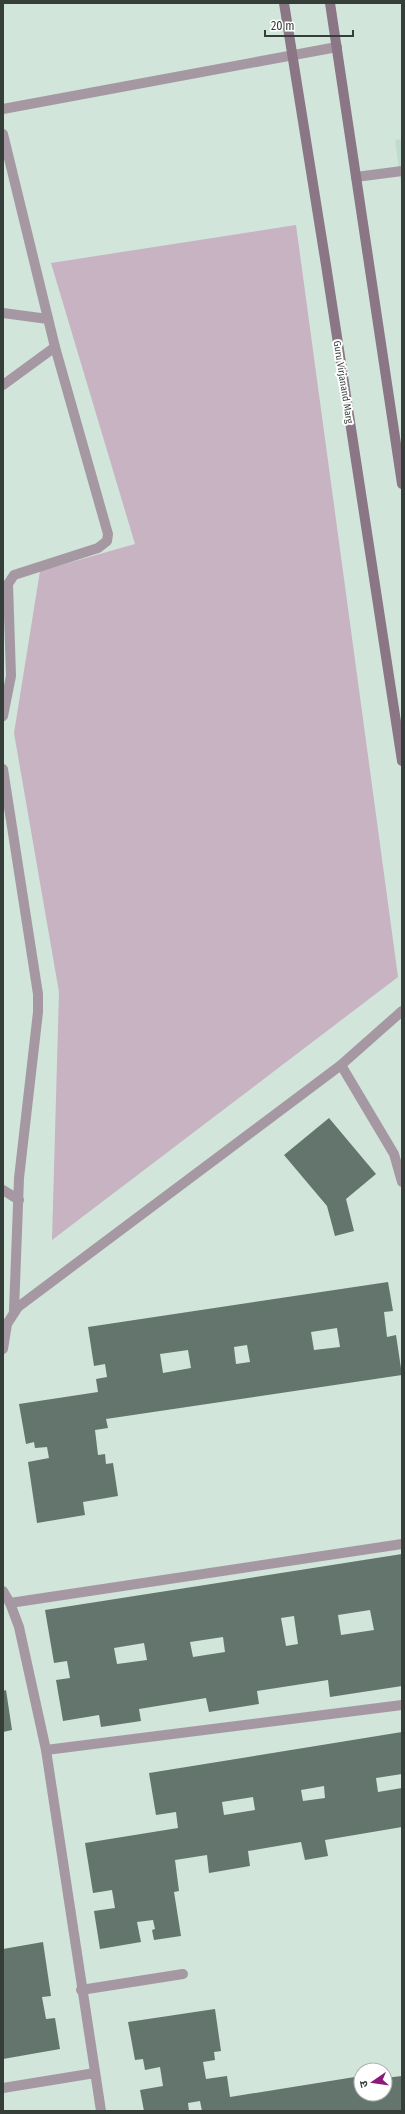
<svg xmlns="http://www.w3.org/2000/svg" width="405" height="2114" font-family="'Fira Sans Condensed','Noto Sans Devanagari',sans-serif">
	<rect width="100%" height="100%" fill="#d1e5db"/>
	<!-- built -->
	<path fill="#c0dcce" d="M402 139V192L395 140Z"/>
	<!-- green -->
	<path fill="#c7b3c1" d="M296 225 398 977 52 1240 59 992 14 733 40 571 135 544 51 263Z"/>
	<!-- building -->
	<g fill="#63756c" fill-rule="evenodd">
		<path d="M329 1118 376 1174 346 1199 354 1231 335 1236 327 1206 284 1155Z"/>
		<path d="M388 1282 393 1311 384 1312 387 1337 396 1335 402 1375 106 1419 108 1428 95 1430 98 1455 105 1454 106 1464 113 1463 118 1496 83 1502 85 1515 37 1523 28 1462 49 1458 47 1447 35 1448 34 1442 26 1444 19 1404 98 1392 96 1379 107 1377 105 1364 94 1366 88 1327ZM337 1328 340 1347 314 1350 311 1332ZM247 1345 250 1362 236 1364 234 1347ZM188 1350 191 1368 163 1373 160 1354Z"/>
		<path d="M402 1554V1686L330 1697 328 1680 257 1691 259 1704 209 1712 206 1698 139 1709 141 1721 101 1727 99 1715 63 1721 56 1680 70 1678 67 1661 54 1663 45 1610ZM370 1610 374 1630 341 1635 338 1615ZM294 1616 298 1644 286 1646 281 1618ZM223 1637 225 1652 193 1657 190 1642ZM144 1643 147 1660 117 1664 114 1648Z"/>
		<path d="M6 1690 12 1730 3 1732V1691Z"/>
		<path d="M402 1732V1774L376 1778 378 1792 402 1788V1827L325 1840 328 1856 305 1860 301 1842 248 1851 250 1866 209 1873 207 1855 175 1860 179 1891 174 1892 181 1936 154 1940 152 1930 155 1929 153 1920 137 1922 141 1942 100 1949 94 1911 115 1908 112 1890 93 1893 85 1843 178 1828 176 1812 156 1815 149 1773ZM324 1786 325 1798 303 1801 301 1790ZM253 1797 255 1810 224 1815 222 1802Z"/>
		<path d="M43 1942 51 1996 42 1997 46 2019 55 2018 60 2049 3 2059V1949Z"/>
		<path d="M215 2009 221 2051 214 2052 215 2060 203 2062 206 2079 227 2076 230 2097 361 2076V2094H385V2078L402 2076V2111H202L200 2101 188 2103 189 2111H144L140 2090 163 2086 160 2067 145 2070 143 2059 135 2060 128 2022Z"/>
	</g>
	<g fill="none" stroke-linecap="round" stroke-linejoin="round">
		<!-- lane -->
		<path stroke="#a698a2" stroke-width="10" d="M3 1190 19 1200"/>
		<!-- street -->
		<g stroke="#a698a2" stroke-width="10">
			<path d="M3 109 337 47"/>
			<path d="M3 134 55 347 108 534 107 541 98 548 14 575 8 584 11 676 3 716"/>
			<path d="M356 177 402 171"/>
			<path d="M3 313 48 319"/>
			<path d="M3 385 55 347"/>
			<path d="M3 769 38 994V1012L19 1178 14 1311"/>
			<path d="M341 1065 394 1154 402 1182"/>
			<path d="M3 1349 7 1324 18 1307 341 1065 402 1011"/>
			<path d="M3 1591 10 1603 19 1627 46 1750 101 2111"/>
			<path d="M10 1603 402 1544"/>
			<path d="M46 1750 402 1705"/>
			<path d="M81 1990 183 1974"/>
			<path d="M3 2088 95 2073"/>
		</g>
		<!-- secondary -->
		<g stroke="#8a7684" stroke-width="10">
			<path d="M284 3 326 265 402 761"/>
			<path d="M330 3 402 484"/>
		</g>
	</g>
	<g text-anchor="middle" stroke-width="4" stroke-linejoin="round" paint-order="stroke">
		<!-- street labels -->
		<g font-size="10" fill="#353e39" stroke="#fff">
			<text transform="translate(344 382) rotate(81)" y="4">Guru Virjanand Marg</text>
		</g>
	</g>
	<!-- border -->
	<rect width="405" height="2114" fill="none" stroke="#353e39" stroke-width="8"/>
	<!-- north arrow -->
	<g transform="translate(373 2082) rotate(257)"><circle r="19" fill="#ffffff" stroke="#aeb2b0"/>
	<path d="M0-3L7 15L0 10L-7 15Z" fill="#8e197a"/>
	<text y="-6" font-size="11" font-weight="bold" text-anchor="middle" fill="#353e39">उ</text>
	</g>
	<!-- scale -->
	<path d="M265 30v6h88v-6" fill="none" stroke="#353e39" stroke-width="2"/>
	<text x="271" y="30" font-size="12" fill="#353e39" stroke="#ffffff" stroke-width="3" paint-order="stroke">20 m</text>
</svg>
